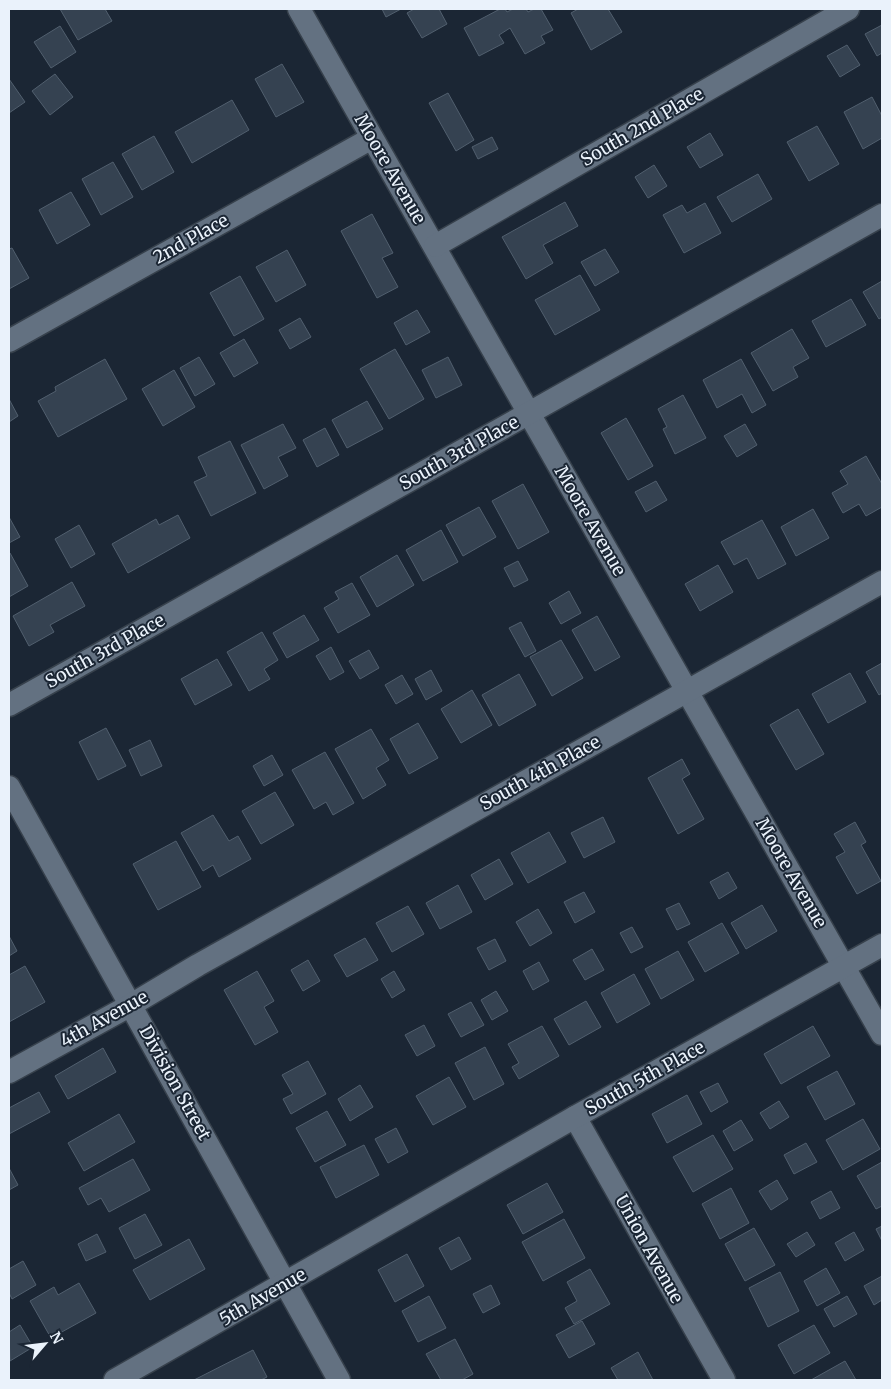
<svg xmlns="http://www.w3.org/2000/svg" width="891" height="1389" font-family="Merriweather,serif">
	<rect width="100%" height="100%" fill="#1b2634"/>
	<!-- building -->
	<g fill="#354251" stroke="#515f6e">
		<path d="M60 9H105L112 21 78 40Z"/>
		<path d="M382 9H401L386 17Z"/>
		<path d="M414 9H439L447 24 422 38 407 13Z"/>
		<path d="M500 9H505L507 12 513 9H526L528 12 534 9H541L553 30 541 36 545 43 525 54 510 28 499 35 504 43 479 56 464 28Z"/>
		<path d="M578 9H608L622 32 591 50 571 13Z"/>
		<path d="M882 25V53L877 56 865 34Z"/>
		<path d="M60 26 76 52 51 68 34 42Z"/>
		<path d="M847 45 860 65 840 77 827 56Z"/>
		<path d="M282 64 304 102 276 117 255 79Z"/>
		<path d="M55 74 73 97 50 115 32 91Z"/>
		<path d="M9 79 25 102 9 113Z"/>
		<path d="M448 93 474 140 456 151 429 103Z"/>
		<path d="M872 97 882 116V138L863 149 844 112Z"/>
		<path d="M232 100 249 130 192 163 175 132Z"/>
		<path d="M817 126 839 164 809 181 787 142Z"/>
		<path d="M710 133 723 155 700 168 687 147Z"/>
		<path d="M154 136 174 172 142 190 122 154Z"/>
		<path d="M492 137 498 149 478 159 472 147Z"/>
		<path d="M113 162 133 197 101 215 82 179Z"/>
		<path d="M654 165 667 186 648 198 635 177Z"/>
		<path d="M758 174 772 199 732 222 717 197Z"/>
		<path d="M71 192 90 225 57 244 39 210Z"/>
		<path d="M565 202 578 226 543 245 553 263 526 279 502 237Z"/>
		<path d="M705 203 721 233 684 253 663 215 682 205 687 213Z"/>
		<path d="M372 214 393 253 382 258 398 287 377 298 341 231Z"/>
		<path d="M12 248 29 278 9 289V249Z"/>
		<path d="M605 249 619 272 595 286 581 262Z"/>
		<path d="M287 250 306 285 276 302 256 267Z"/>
		<path d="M580 275 600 310 555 335 535 300Z"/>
		<path d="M240 276 264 319 234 336 210 293Z"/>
		<path d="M882 281V317L879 319 863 292Z"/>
		<path d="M851 299 866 325 826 347 812 321Z"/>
		<path d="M417 310 430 332 406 345 394 323Z"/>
		<path d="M300 318 311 337 290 349 279 330Z"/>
		<path d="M792 329 809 358 793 367 798 377 773 391 751 353Z"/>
		<path d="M244 339 258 363 234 377 220 353Z"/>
		<path d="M395 349 424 399 389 419 360 369Z"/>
		<path d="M199 357 215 384 195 396 180 368Z"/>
		<path d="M448 357 462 385 436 398 422 370Z"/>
		<path d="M105 359 127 399 58 437 38 401 56 391 55 387Z"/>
		<path d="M741 359 766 405 752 413 742 394 717 408 703 380Z"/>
		<path d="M174 370 195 407 163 426 142 389Z"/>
		<path d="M683 395 706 438 675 454 663 429 667 427 658 409Z"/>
		<path d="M9 399 18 416 9 422Z"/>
		<path d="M367 401 383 429 347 448 332 420Z"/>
		<path d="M626 418 653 466 628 480 601 433Z"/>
		<path d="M283 424 296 448 278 457 288 476 264 489 241 445Z"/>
		<path d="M745 424 757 445 737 457 724 436Z"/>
		<path d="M325 428 339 455 317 467 303 440Z"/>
		<path d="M230 441 256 493 211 516 194 482 207 476 198 457Z"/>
		<path d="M866 456 882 484V507L866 516 859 504 843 513 832 493 848 484 840 471Z"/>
		<path d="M656 481 667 500 646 512 635 492Z"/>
		<path d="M523 484 549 532 518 549 492 501Z"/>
		<path d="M479 507 496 537 463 556 446 525Z"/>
		<path d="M813 509 829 538 796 556 781 527Z"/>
		<path d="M178 515 190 538 128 573 112 544 156 519 159 525Z"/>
		<path d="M9 517 20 537 9 543Z"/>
		<path d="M762 520 786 564 758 579 747 558 734 565 721 542Z"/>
		<path d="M79 525 95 554 71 568 55 539Z"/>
		<path d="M441 530 458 562 423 581 406 550Z"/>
		<path d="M10 553 28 586 9 597V554Z"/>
		<path d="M397 555 414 585 377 607 360 577Z"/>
		<path d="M518 561 528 580 514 587 504 568Z"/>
		<path d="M718 565 733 592 700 611 685 584Z"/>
		<path d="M72 582 85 606 50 625 54 632 29 646 13 616Z"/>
		<path d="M352 583 370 615 338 633 324 608 339 599 335 592Z"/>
		<path d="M569 591 581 613 561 624 549 603Z"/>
		<path d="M304 615 319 640 287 658 273 633Z"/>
		<path d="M597 616 620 657 595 671 572 630Z"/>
		<path d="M521 622 536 651 525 657 509 628Z"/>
		<path d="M262 632 278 660 264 669 270 679 249 691 227 652Z"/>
		<path d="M561 640 583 678 552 696 530 657Z"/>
		<path d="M331 647 344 672 330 680 316 656Z"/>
		<path d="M369 650 379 668 360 679 349 661Z"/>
		<path d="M217 659 232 685 195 705 181 679Z"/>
		<path d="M882 663V693L879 695 866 672Z"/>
		<path d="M431 670 442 691 426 700 415 679Z"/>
		<path d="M850 673 866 702 828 723 812 694Z"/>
		<path d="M519 674 536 705 499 726 482 695Z"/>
		<path d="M402 675 413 694 396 704 385 685Z"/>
		<path d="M472 690 492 725 461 743 441 709Z"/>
		<path d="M798 709 824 754 796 770 770 725Z"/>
		<path d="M418 723 438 758 409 774 390 739Z"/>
		<path d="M106 728 126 766 98 780 79 742Z"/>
		<path d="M371 729 389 760 376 768 386 785 363 799 335 749Z"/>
		<path d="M150 740 162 766 141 776 129 750Z"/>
		<path d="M325 752 354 803 333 815 326 802 314 809 292 770Z"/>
		<path d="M272 755 283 775 264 786 253 766Z"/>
		<path d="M682 759 690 774 682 779 704 819 678 834 648 778Z"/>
		<path d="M275 792 294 825 261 844 242 811Z"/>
		<path d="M213 815 229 841 238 836 251 859 219 877 213 865 203 871 181 833Z"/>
		<path d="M603 817 615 842 584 858 571 833Z"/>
		<path d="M855 822 866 842 861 845 881 881 857 894 836 857 845 852 834 834Z"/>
		<path d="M549 832 566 862 528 883 511 853Z"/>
		<path d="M176 841 201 887 158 910 133 864Z"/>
		<path d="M499 859 513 884 485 900 471 875Z"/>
		<path d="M728 872 737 888 719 899 710 882Z"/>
		<path d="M458 885 472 912 440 929 426 903Z"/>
		<path d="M584 892 595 912 575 923 564 902Z"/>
		<path d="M679 903 690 924 677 930 666 909Z"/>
		<path d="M762 905 777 931 746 949 731 923Z"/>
		<path d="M408 906 424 934 392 952 376 923Z"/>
		<path d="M538 909 552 933 530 946 516 922Z"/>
		<path d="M722 923 739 953 705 972 688 942Z"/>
		<path d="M632 927 643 947 631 953 620 933Z"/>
		<path d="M9 936 17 951 9 956Z"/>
		<path d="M365 938 378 960 347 977 334 955Z"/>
		<path d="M495 939 506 961 489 970 477 948Z"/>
		<path d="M592 949 604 970 585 980 573 960Z"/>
		<path d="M678 951 694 980 661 999 645 969Z"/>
		<path d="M308 960 320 981 303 991 291 970Z"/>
		<path d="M539 962 549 981 533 990 523 971Z"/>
		<path d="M25 966 45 1002 9 1022V975Z"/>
		<path d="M257 971 274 1001 264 1007 278 1032 255 1045 224 990Z"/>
		<path d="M394 971 405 990 392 998 381 979Z"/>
		<path d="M634 974 650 1004 617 1023 601 993Z"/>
		<path d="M496 991 508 1011 492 1020 481 1000Z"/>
		<path d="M586 1001 601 1027 569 1045 554 1019Z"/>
		<path d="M471 1002 484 1025 461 1037 448 1014Z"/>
		<path d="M424 1025 435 1046 417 1056 405 1035Z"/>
		<path d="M542 1026 559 1056 519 1079 512 1067 519 1063 508 1044Z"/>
		<path d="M813 1026 830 1056 781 1084 764 1054Z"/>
		<path d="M485 1047 504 1084 474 1100 455 1063Z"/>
		<path d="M103 1048 116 1072 68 1099 55 1076Z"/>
		<path d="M308 1061 326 1094 291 1114 283 1099 293 1094 282 1075Z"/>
		<path d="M837 1071 855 1104 825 1120 807 1087Z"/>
		<path d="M449 1077 466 1107 433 1125 416 1096Z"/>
		<path d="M718 1083 728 1102 711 1112 700 1092Z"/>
		<path d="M360 1085 373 1107 350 1121 338 1099Z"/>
		<path d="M39 1092 50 1112 9 1134V1108Z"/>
		<path d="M687 1095 702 1124 667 1143 652 1114Z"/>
		<path d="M779 1101 789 1117 770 1129 760 1113Z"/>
		<path d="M327 1111 346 1145 315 1162 296 1128Z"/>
		<path d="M119 1114 135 1142 84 1171 68 1143Z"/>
		<path d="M863 1119 880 1149 843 1170 826 1140Z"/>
		<path d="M741 1120 753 1140 734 1151 723 1131Z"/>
		<path d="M396 1128 408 1152 388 1163 375 1139Z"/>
		<path d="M713 1135 733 1169 693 1192 673 1157Z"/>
		<path d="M806 1143 817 1162 794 1174 784 1155Z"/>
		<path d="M364 1145 379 1175 336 1198 320 1167Z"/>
		<path d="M133 1159 150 1190 109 1212 101 1198 88 1205 79 1188Z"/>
		<path d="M882 1162V1206L876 1209 857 1176Z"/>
		<path d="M9 1168 18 1185 9 1190Z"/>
		<path d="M777 1180 788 1199 771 1210 759 1191Z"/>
		<path d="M547 1183 563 1212 523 1234 507 1205Z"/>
		<path d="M731 1188 749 1223 720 1239 702 1204Z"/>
		<path d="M831 1191 840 1208 820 1219 811 1202Z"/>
		<path d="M145 1214 162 1245 135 1259 119 1228Z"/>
		<path d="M564 1219 585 1258 543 1281 522 1242Z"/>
		<path d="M882 1226V1241L876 1229Z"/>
		<path d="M754 1228 775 1265 745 1281 725 1244Z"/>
		<path d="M807 1232 815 1245 796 1257 787 1244Z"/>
		<path d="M854 1232 864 1250 845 1261 835 1243Z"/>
		<path d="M97 1234 106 1252 86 1261 78 1244Z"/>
		<path d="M459 1237 471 1259 451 1270 439 1248Z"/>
		<path d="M189 1239 205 1269 150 1300 133 1270Z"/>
		<path d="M407 1254 424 1286 395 1302 378 1270Z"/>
		<path d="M23 1261 36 1285 12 1299 9 1293V1269Z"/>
		<path d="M826 1268 840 1293 817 1306 804 1281Z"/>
		<path d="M590 1269 610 1304 574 1324 565 1308 577 1301 567 1282Z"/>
		<path d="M780 1272 799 1311 768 1327 749 1288Z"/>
		<path d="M882 1276V1300L874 1305 864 1286Z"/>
		<path d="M79 1283 96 1313 51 1338 30 1301 54 1287 58 1295Z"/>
		<path d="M491 1285 500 1304 483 1313 473 1294Z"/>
		<path d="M429 1296 446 1328 418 1342 402 1311Z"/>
		<path d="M847 1296 857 1314 834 1327 824 1309Z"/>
		<path d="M582 1321 595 1344 569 1358 556 1335Z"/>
		<path d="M20 1325 33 1347 10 1361 9 1332Z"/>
		<path d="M814 1325 830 1353 794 1374 778 1345Z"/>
		<path d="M455 1339 473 1374 462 1380H441L426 1354Z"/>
		<path d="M253 1350 267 1377 261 1380H194Z"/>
		<path d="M638 1352 653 1380H618L611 1368Z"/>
		<path d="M845 1361 856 1380H811Z"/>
	</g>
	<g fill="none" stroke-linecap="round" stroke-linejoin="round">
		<!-- street casing -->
		<g stroke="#37414c" stroke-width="25">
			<g id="street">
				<path d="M299 9 882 1034"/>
				<path d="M435 246 848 9"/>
				<path d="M9 341 372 138"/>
				<path d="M9 705 882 215"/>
				<path d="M9 787 339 1380"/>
				<path d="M9 1072 131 1005 198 965 882 582"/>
				<path d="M575 1117 724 1380"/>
				<path d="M115 1380 575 1117 882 945"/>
			</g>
		</g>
		<!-- street -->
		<use href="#street" stroke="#637181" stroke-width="22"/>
	</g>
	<g text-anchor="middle" stroke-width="4" stroke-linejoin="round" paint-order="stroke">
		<!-- street labels -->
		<g font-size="18" fill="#eaf2fb" stroke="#1b2634">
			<text transform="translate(642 127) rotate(-30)" y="6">South 2nd Place</text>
			<text transform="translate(390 169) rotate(60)" y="6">Moore Avenue</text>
			<text transform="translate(191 239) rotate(-29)" y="6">2nd Place</text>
			<text transform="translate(459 453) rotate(-29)" y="6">South 3rd Place</text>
			<text transform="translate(590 521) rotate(60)" y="6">Moore Avenue</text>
			<text transform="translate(105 651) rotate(-29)" y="6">South 3rd Place</text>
			<text transform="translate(540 773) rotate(-29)" y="6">South 4th Place</text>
			<text transform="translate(791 873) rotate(60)" y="6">Moore Avenue</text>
			<text transform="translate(104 1019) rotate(-29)" y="6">4th Avenue</text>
			<text transform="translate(645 1078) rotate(-29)" y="6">South 5th Place</text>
			<text transform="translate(175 1083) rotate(61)" y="6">Division Street</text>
			<text transform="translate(649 1249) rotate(61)" y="6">Union Avenue</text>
			<text transform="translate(263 1297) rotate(-30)" y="6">5th Avenue</text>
		</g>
	</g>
	<!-- border -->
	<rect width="891" height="1389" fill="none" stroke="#eaf2fb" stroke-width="20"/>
	<!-- north arrow -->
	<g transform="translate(45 1344) rotate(62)" stroke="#1b2634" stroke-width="4" paint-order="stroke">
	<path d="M0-4L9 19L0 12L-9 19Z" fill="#eaf2fb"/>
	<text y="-8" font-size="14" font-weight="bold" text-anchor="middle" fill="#eaf2fb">N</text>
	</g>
</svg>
